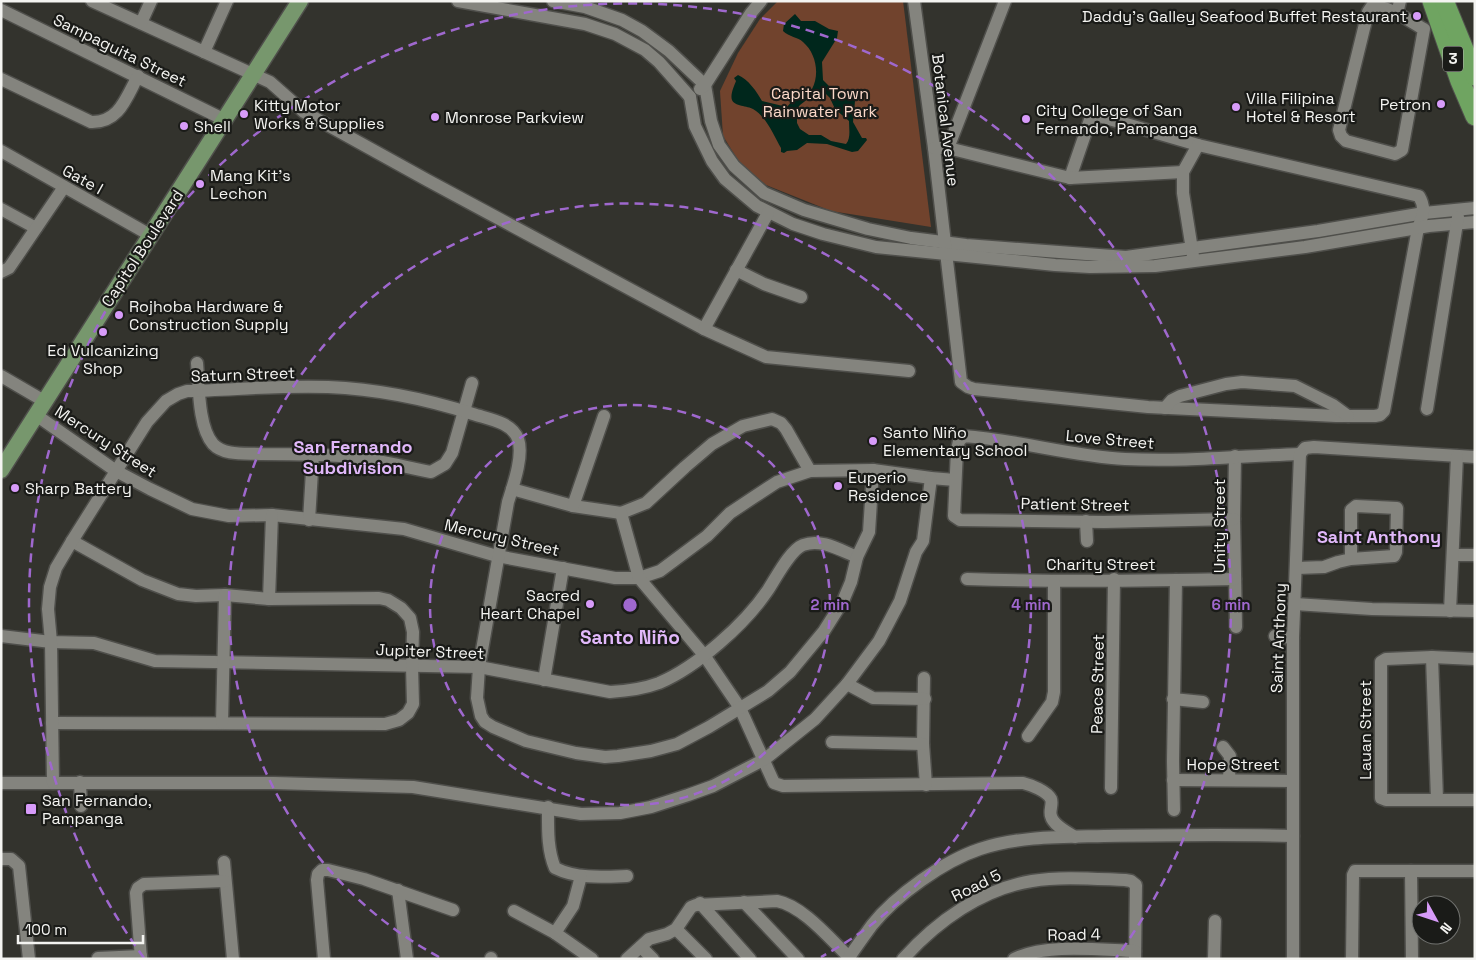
<svg xmlns="http://www.w3.org/2000/svg" width="1476" height="960" font-family="'Space Grotesk',sans-serif">
	<rect width="100%" height="100%" fill="#33332d"/>
	<!-- green -->
	<path fill="#71432d" d="M778 1H903L931 227 831 211 766 185 741 165 723 136 720 91 738 53 760 19Z"/>
	<!-- water -->
	<path fill="#00271c" fill-rule="evenodd" d="M795 14 801 21H815L829 29 838 31 837 38 822 62 823 80 830 87 848 91 854 96 855 101 853 122 862 138H866L867 140 858 151 852 152 827 144 807 143 797 150 787 151 784 153 781 152V148C774 136 766 116 753 109 748 106 734 106 732 100 730 95 734 86 736 81L734 78 738 75C748 79 757 92 762 101L787 107 792 101 812 89C820 74 816 53 803 42 798 37 789 37 783 31L784 24ZM824 92 830 98 835 109 849 121C849 129 851 138 846 144L831 141 821 135H809L800 129 797 123V109L800 105 813 95Z"/>
	<g fill="none" stroke-linecap="round" stroke-linejoin="round">
		<!-- minor casing -->
		<g stroke="#4f4f4b" stroke-width="15">
			<g id="minor">
				<path d="M92 1 270 82 304 112 427 180 704 329 766 357 909 371"/>
				<path d="M458 1 585 24 615 34 645 50 659 62 690 97"/>
				<path d="M553 1 585 7 622 20 642 31 669 51 705 85 711 121 719 145 734 166 764 193 804 210 868 229 911 238 966 245 1126 257 1318 231 1424 213 1475 208"/>
				<path d="M914 1 934 148 961 382 968 387 974 389 1148 407 1336 416H1375L1380 415 1384 411 1418 228C1423 216 1426 208 1419 196L1198 145 1092 114 1070 178"/>
				<path d="M1372 6C1390 6 1409 21 1424 29L1402 150 1395 154 1346 141 1341 136 1339 130 1368 12Z"/>
				<path d="M1 10 225 120"/>
				<path d="M1397 14 1400 1"/>
				<path d="M141 23 151 1"/>
				<path d="M204 52 227 1"/>
				<path d="M1 79 91 122C119 123 126 98 138 76"/>
				<path d="M700 89 705 85 751 13 761 1"/>
				<path d="M690 97 695 126 712 161 725 179 757 206 793 224 823 234 876 247 1055 265 1090 267 1155 266 1305 247 1429 226 1475 222"/>
				<path d="M934 148H948L1070 178 1183 172"/>
				<path d="M948 148 1005 1"/>
				<path d="M1 151 150 235"/>
				<path d="M1 209 36 228"/>
				<path d="M1193 256 1183 193V172L1198 145"/>
				<path d="M736 270 764 284 801 297"/>
				<path d="M1 272 9 268 64 187"/>
				<path d="M704 329 768 213"/>
				<path d="M197 363C199 385 198 427 213 444 224 456 246 453 261 454 291 454 322 454 353 457 379 460 405 467 431 472L445 464 452 453 472 383"/>
				<path d="M1 376 44 401"/>
				<path d="M1165 408 1172 400 1180 396 1226 384 1242 382 1295 386 1333 405 1348 416"/>
				<path d="M1427 409 1458 217"/>
				<path d="M36 415 116 471 150 489 192 509 229 516 272 515 404 529 497 556 615 578H639L660 571 707 536 730 513 754 497 777 482 810 471 873 470 931 478 955 480"/>
				<path d="M1300 454 1305 448 1314 447 1475 457"/>
				<path d="M1235 456 1234 519 1236 627"/>
				<path d="M512 489 573 506 621 513 646 503 685 467 712 444 743 426 772 419 781 423 786 429 810 471"/>
				<path d="M573 506 604 416"/>
				<path d="M621 513 639 578 704 655 740 708 774 783 783 786 1023 783C1031 785 1047 791 1051 799 1053 804 1049 811 1051 816 1053 825 1067 832 1075 837"/>
				<path d="M1234 519 1104 522 960 520 954 516 957 450 959 441 964 436C1018 440 1071 456 1125 459 1183 462 1242 456 1300 454"/>
				<path d="M309 520 313 455"/>
				<path d="M1086 521 1087 541"/>
				<path d="M1453 555H1475"/>
				<path d="M1297 568 1324 567 1338 562 1351 559 1394 556 1396 552 1397 508 1356 506 1351 510V559"/>
				<path d="M967 579C1056 582 1146 581 1235 579"/>
				<path d="M269 599 272 515"/>
				<path d="M1295 604 1372 609 1475 611"/>
				<path d="M1450 611 1457 456"/>
				<path d="M1 636 51 642 94 643 155 661 479 667 610 692C627 691 643 689 659 683 697 667 745 624 768 590 776 578 790 550 803 545 821 538 840 550 857 557"/>
				<path d="M1275 636 1293 638"/>
				<path d="M1432 657 1437 799"/>
				<path d="M1475 659 1432 657 1386 659 1381 662V798L1386 800H1475"/>
				<path d="M924 678 923 744 926 785"/>
				<path d="M544 680 563 568"/>
				<path d="M847 684 873 698 925 699"/>
				<path d="M1173 699 1203 702"/>
				<path d="M52 723 385 724 399 720 408 713 413 704 412 666 413 632 410 618 401 608 388 600 379 598 269 599 225 595 196 596 178 594 142 580 72 541"/>
				<path d="M222 723 225 595"/>
				<path d="M1028 736 1052 702 1054 692V582"/>
				<path d="M832 742 923 744"/>
				<path d="M1223 747 1230 756 1229 779"/>
				<path d="M1173 780 1292 781"/>
				<path d="M80 782 81 806"/>
				<path d="M1 783H274L413 787 581 814 620 813 651 807 688 795 713 786 765 759 815 719 847 684 879 641 900 601 916 552 923 541 931 478"/>
				<path d="M53 783 51 642 48 609 50 587 56 568 72 541 147 422 166 401 178 394 187 391C233 390 281 385 328 387 377 389 426 399 473 414 488 419 512 422 518 439 524 455 513 486 508 502L479 667 477 698 481 716 485 722 493 727 526 741 576 753 605 757 618 756 651 751 677 744 709 727 768 691 790 672 824 631 843 601 851 582 857 557 869 532 873 470"/>
				<path d="M1111 788 1114 579"/>
				<path d="M548 807C548 827 547 849 555 868 577 879 603 877 627 876"/>
				<path d="M1174 810 1173 761 1176 580"/>
				<path d="M1 859H11L19 866 29 959"/>
				<path d="M224 862 233 959"/>
				<path d="M1411 871 1412 959"/>
				<path d="M398 890 407 959"/>
				<path d="M744 902 798 959"/>
				<path d="M700 903 750 959"/>
				<path d="M514 911 555 933 592 959"/>
				<path d="M676 929 706 959"/>
				<path d="M555 933 573 906 581 876"/>
				<path d="M641 947 653 959"/>
				<path d="M98 958 141 956"/>
				<path d="M491 958V959"/>
				<path d="M141 959 136 893 138 888 144 884 225 881"/>
				<path d="M324 959 317 880 318 874 322 870H328L364 879 453 910"/>
				<path d="M627 959 649 939 667 934 676 929 691 907 696 905 777 901C803 906 830 939 849 957"/>
				<path d="M848 959C856 947 864 936 872 925 896 895 944 861 980 849 1019 836 1063 837 1104 836 1167 835 1230 834 1293 836"/>
				<path d="M903 959C937 921 982 889 1032 881 1060 876 1097 879 1125 880L1131 881 1136 885 1135 959"/>
				<path d="M1014 959C1045 943 1101 950 1135 951"/>
				<path d="M1214 959 1215 921"/>
				<path d="M1293 959V638L1300 454"/>
				<path d="M1352 959 1353 875 1355 871H1475"/>
			</g>
		</g>
		<!-- major casing -->
		<g stroke="#4f4f4b" stroke-width="19">
			<path id="major" d="M1 470 300 1"/>
		</g>
		<!-- highway casing -->
		<g stroke="#4f4f4b" stroke-width="21">
			<g id="highway">
				<path d="M1432 1 1460 81 1475 116"/>
				<path d="M1445 3 1475 76"/>
			</g>
		</g>
		<!-- minor -->
		<use href="#minor" stroke="#84847e" stroke-width="12"/>
		<!-- major -->
		<use href="#major" stroke="#77976d" stroke-width="16"/>
		<!-- highway -->
		<use href="#highway" stroke="#6fa461" stroke-width="19"/>
	</g>
	<!-- distance rings -->
	<g fill="none" stroke="#9f68ce" stroke-width="2.5" stroke-dasharray="9 6">
		<circle cx="630" cy="605" r="200"/>
		<path d="M439 957A401 401 0 1 1 821 957"/>
		<path d="M144 958A601 601 0 1 1 1116 958"/>
	</g>
	<!-- markers -->
	<g fill="#d79bf9" stroke="#1a1b18" stroke-width="2">
		<circle cx="1417" cy="16" r="5"/>
		<circle cx="1441" cy="104" r="5"/>
		<circle cx="1236" cy="107" r="5"/>
		<circle cx="244" cy="114" r="5"/>
		<circle cx="435" cy="117" r="5"/>
		<circle cx="1026" cy="119" r="5"/>
		<circle cx="184" cy="126" r="5"/>
		<circle cx="200" cy="184" r="5"/>
		<circle cx="119" cy="315" r="5"/>
		<circle cx="103" cy="332" r="5"/>
		<circle cx="873" cy="441" r="5"/>
		<circle cx="838" cy="486" r="5"/>
		<circle cx="15" cy="488" r="5"/>
		<circle cx="590" cy="604" r="5"/>
		<rect x="25" y="803" width="12" height="12" rx="2.5"/>
	</g>
	<g text-anchor="middle" stroke-width="4.5" stroke-linejoin="round" paint-order="stroke">
		<!-- shield labels -->
		<rect fill="#1a1b18" stroke="#b3b3b0" stroke-width="1" x="1443" y="46.5" width="20" height="25" rx="4"/>
		<g font-size="15" font-weight="bold" fill="#f4f4f1">
			<text x="1453" y="64">3</text>
		</g>
		<!-- poi labels -->
		<g font-size="16" fill="#f4f4f1" stroke="#1a1b18" text-anchor="start">
			<text x="1407" y="22" text-anchor="end">Daddy's Galley Seafood Buffet Restaurant</text>
			<text x="1246" y="104">Villa Filipina<tspan x="1246" dy="18">Hotel &amp; Resort</tspan></text>
			<text x="1431" y="110" text-anchor="end">Petron</text>
			<text x="254" y="111">Kitty Motor<tspan x="254" dy="18">Works &amp; Supplies</tspan></text>
			<text x="1036" y="116">City College of San<tspan x="1036" dy="18">Fernando, Pampanga</tspan></text>
			<text x="445" y="123">Monrose Parkview</text>
			<text x="194" y="132">Shell</text>
			<text x="210" y="181">Mang Kit's<tspan x="210" dy="18">Lechon</tspan></text>
			<text x="129" y="312">Rojhoba Hardware &amp;<tspan x="129" dy="18">Construction Supply</tspan></text>
			<text x="103" y="356" text-anchor="middle">Ed Vulcanizing<tspan x="103" dy="18">Shop</tspan></text>
			<text x="883" y="438">Santo Niño<tspan x="883" dy="18">Elementary School</tspan></text>
			<text x="848" y="483">Euperio<tspan x="848" dy="18">Residence</tspan></text>
			<text x="25" y="494">Sharp Battery</text>
			<text x="580" y="601" text-anchor="end">Sacred<tspan x="580" dy="18">Heart Chapel</tspan></text>
			<text x="42" y="806">San Fernando,<tspan x="42" dy="18">Pampanga</tspan></text>
		</g>
		<!-- street labels -->
		<g font-size="16" fill="#f4f4f1" stroke="#1a1b18">
			<text transform="translate(120 50) rotate(26)" y="6">Sampaguita Street</text>
			<text transform="translate(946 120) rotate(83)" y="6">Botanical Avenue</text>
			<text transform="translate(83 179) rotate(29)" y="6">Gate I</text>
			<text transform="translate(142 248) rotate(-57)" y="6">Capitol Boulevard</text>
			<text transform="translate(243 374) rotate(-2)" y="6">Saturn Street</text>
			<text transform="translate(1110 439) rotate(5)" y="6">Love Street</text>
			<text transform="translate(106 441) rotate(33)" y="6">Mercury Street</text>
			<text transform="translate(1075 504) rotate(1)" y="6">Patient Street</text>
			<text transform="translate(1219 526) rotate(-90)" y="6">Unity Street</text>
			<text transform="translate(502 537) rotate(13)" y="6">Mercury Street</text>
			<text x="1101" y="570">Charity Street</text>
			<text transform="translate(1278 638) rotate(-88)" y="6">Saint Anthony</text>
			<text transform="translate(430 651) rotate(2)" y="6">Jupiter Street</text>
			<text transform="translate(1097 684) rotate(-89)" y="6">Peace Street</text>
			<text transform="translate(1365 730) rotate(-90)" y="6">Lauan Street</text>
			<text x="1233" y="770">Hope Street</text>
			<text transform="translate(976 885) rotate(-26)" y="6">Road 5</text>
			<text transform="translate(1074 934) rotate(-1)" y="6">Road 4</text>
		</g>
		<!-- park labels -->
		<g font-size="16" fill="#fbd9c9" stroke="#1a1b18">
			<text x="820" y="99">Capital Town<tspan x="820" dy="18">Rainwater Park</tspan></text>
		</g>
		<!-- neighbourhood labels -->
		<g font-size="18" font-weight="bold" fill="#e1b8fa" stroke="#1a1b18">
			<text x="353" y="453">San Fernando<tspan x="353" dy="21">Subdivision</tspan></text>
			<text x="1379" y="543">Saint Anthony</text>
		</g>
		<!-- quarter labels -->
		<g font-size="19" font-weight="bold" fill="#e1b8fa" stroke="#1a1b18">
			<text x="630" y="644">Santo Niño</text>
		</g>
	</g>
	<circle cx="630" cy="605" r="8" fill="#9f68ce" stroke="#1a1b18" stroke-width="2.5"/>
	<g font-size="15" text-anchor="middle" font-weight="bold" fill="#9f68ce" stroke="#1a1b18" stroke-width="4.5" stroke-linejoin="round" paint-order="stroke">
		<text x="830" y="610">2 min</text>
		<text x="1031" y="610">4 min</text>
		<text x="1231" y="610">6 min</text>
	</g>
	<!-- border -->
	<rect width="1476" height="960" fill="none" stroke="#f4f4f1" stroke-width="5"/>
	<!-- north arrow -->
	<g transform="translate(1436 920) rotate(130)"><circle r="24" fill="#1a1b18" stroke="#71726f"/>
	<path d="M0-4L9 19L0 12L-9 19Z" fill="#d79bf9"/>
	<text y="-8" font-size="14" font-weight="bold" text-anchor="middle" fill="#f4f4f1">N</text>
	</g>
	<!-- scale -->
	<path d="M18 935v8h125v-8" fill="none" stroke="#f4f4f1" stroke-width="2.5"/>
	<text x="25" y="935" font-size="15" fill="#f4f4f1" stroke="#1a1b18" stroke-width="4" paint-order="stroke">100 m</text>
</svg>
